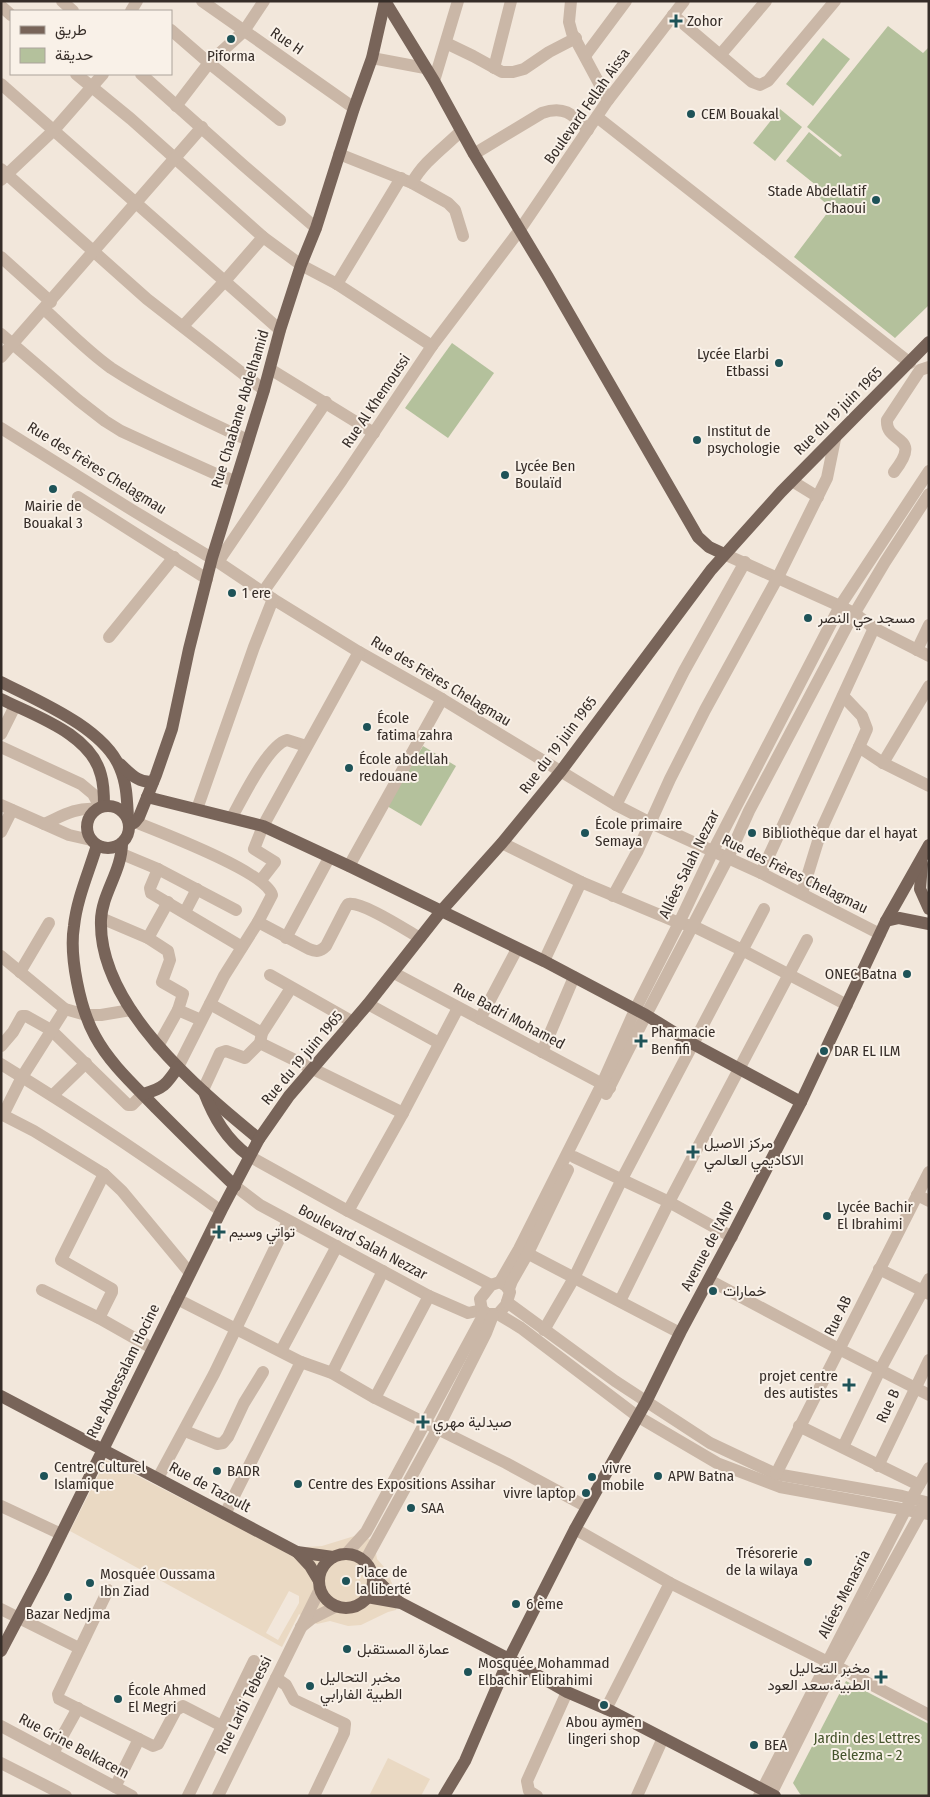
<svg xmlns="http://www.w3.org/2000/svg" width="930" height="1797" font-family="'Fira Sans Condensed',Vazirmatn,sans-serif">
	<rect width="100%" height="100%" fill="#f2e7db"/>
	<!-- green -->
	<g fill="#b4c19c">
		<path d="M888 26 923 53 929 47V305L895 338 794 257 831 208 813 192 817 186 786 161 809 132 840 157 842 155 807 127Z"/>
		<path d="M823 38 850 59 813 106 786 84Z"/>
		<path d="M780 109 802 127 775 161 753 143Z"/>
		<path d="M452 343 494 373 448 438 405 408Z"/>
		<path d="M423 746 456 766 421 826 387 806Z"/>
		<path d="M846 1681 929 1724V1796H803L800 1794 793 1783Z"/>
	</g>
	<!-- plaza -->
	<g fill="#ead9c3" fill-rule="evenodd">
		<path d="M106 1460 294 1556 298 1559 307 1547 322 1546 361 1534 374 1542 377 1559 385 1568 396 1592 400 1596 396 1610 388 1612 361 1625 348 1626 330 1621 317 1624 299 1614 282 1647 70 1531ZM289 1591 299 1596V1603L278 1640 266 1633Z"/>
		<path d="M388 1758 430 1779 421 1796H369Z"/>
	</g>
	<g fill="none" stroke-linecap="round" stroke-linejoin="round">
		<!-- minor -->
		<g stroke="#cab7a7" stroke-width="12">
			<path d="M62 1 73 11"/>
			<path d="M202 1 354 108"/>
			<path d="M571 1 569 22 572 33 608 100"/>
			<path d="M1 6 11 15"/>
			<path d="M131 11 137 1"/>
			<path d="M673 15 752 82 760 85 768 81 835 1"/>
			<path d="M171 30 209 63 280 120"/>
			<path d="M446 43 473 56 502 72H513L524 69 549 52 576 38"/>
			<path d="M721 54 766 1"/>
			<path d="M585 56 626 1"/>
			<path d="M372 58 425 68"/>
			<path d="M494 68 511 1"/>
			<path d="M76 74 131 119 263 237 301 265 337 284 432 346"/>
			<path d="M141 74 243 165 316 228"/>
			<path d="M434 81 458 1"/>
			<path d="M1 84 280 330"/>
			<path d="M176 106 209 63 244 31 264 1"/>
			<path d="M597 117 910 363"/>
			<path d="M339 154 412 183 448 203 455 210 463 236"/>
			<path d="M474 154 542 113C565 105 573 115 588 130"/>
			<path d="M1 169 147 299 264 390"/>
			<path d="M1 180 54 130 103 74"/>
			<path d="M412 183C423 162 445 147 461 131"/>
			<path d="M1 257 51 302"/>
			<path d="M337 284 401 178"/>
			<path d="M44 309C66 329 87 351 111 368 154 396 201 419 248 440"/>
			<path d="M183 326 224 282 263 237"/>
			<path d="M1 334 78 400 105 421 121 431 158 448 216 474 235 481"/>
			<path d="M1 357 202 127"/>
			<path d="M270 369 374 433"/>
			<path d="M1 428 132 510 218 562 273 599 359 652 442 699 616 805 651 823 761 873 880 934"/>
			<path d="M894 472C924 434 885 445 887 420L920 370 929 367"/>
			<path d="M792 481 818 497"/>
			<path d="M78 497 207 579"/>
			<path d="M724 554 840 606 854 613 874 628 929 656"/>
			<path d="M218 562 326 402"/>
			<path d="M263 592 342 480 432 346 519 231 608 100 684 1"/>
			<path d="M109 637 174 557"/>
			<path d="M917 650 929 625"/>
			<path d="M843 696 862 716 867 729 859 747"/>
			<path d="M1 734 15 706"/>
			<path d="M1 747 81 784 93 794 100 807"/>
			<path d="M883 763 929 686"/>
			<path d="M1 805 69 835 91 840"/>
			<path d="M616 805 684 671 745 562"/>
			<path d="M197 809 254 647 273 599"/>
			<path d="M232 817C242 799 268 745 287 740L306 746"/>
			<path d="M135 822C160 832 266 872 272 895L258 922 224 976 178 1067"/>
			<path d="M44 824C62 816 76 807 96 809"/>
			<path d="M1 832 12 810"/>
			<path d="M502 843 581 882 679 923 693 926 742 950 847 1005"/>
			<path d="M122 854 158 869 236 910"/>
			<path d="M349 866 442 699"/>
			<path d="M158 869 150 888 151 893 242 947"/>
			<path d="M761 873 874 628"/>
			<path d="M261 880 275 862 254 849 263 826 359 652"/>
			<path d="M802 893 822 828 859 747 883 763 929 786"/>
			<path d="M613 896 637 852 670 779 705 710 778 577 821 490 827 478 835 439"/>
			<path d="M185 912 197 889"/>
			<path d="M101 918 148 938 168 951 170 960 162 982 183 994 178 1010 201 1020"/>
			<path d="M258 922 309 949C316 952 320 952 326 946L346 907 348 904C362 901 406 930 420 938"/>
			<path d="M148 938 168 902"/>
			<path d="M286 938 329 858"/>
			<path d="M1 956 65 1009 86 1015H101L131 1010"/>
			<path d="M544 961 581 882"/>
			<path d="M20 972 49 923"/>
			<path d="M394 973 610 1088"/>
			<path d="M270 975 353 1022"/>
			<path d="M210 1004 262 1033"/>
			<path d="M368 1004 439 1043"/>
			<path d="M480 1019 517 949"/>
			<path d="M260 1043 403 1113"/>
			<path d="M1 1046 13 1032 22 1016H26L51 1030 128 1105H132L143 1094"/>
			<path d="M158 1046 178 1010"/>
			<path d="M542 1052 574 977"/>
			<path d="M1 1064C76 1110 150 1158 221 1211"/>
			<path d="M203 1090 220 1053 226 1051 245 1058 260 1043 262 1033 291 988"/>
			<path d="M606 1094 646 1015 728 858 749 811 847 626 885 562 929 494"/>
			<path d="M53 1095 86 1063"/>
			<path d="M1 1114 34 1131 104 1174 122 1191 190 1273"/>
			<path d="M3 1115 22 1077 65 1009"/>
			<path d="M249 1156 348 1211 491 1285"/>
			<path d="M574 1157 669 1202 732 1237"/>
			<path d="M235 1186 260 1205 429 1296 468 1313 482 1310"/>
			<path d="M917 1195 929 1201"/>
			<path d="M348 1211 403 1113 458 1008"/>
			<path d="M521 1250 680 1333"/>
			<path d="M879 1269 929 1294"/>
			<path d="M709 1280 839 1349 929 1395"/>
			<path d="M500 1282 519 1249 602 1084 635 1010 679 923 713 851 840 606 929 471"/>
			<path d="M500 1282 506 1286 510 1292 506 1305 498 1314H487L482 1310 480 1299 491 1285Z"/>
			<path d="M509 1289 512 1281 528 1253 568 1170"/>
			<path d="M42 1290 99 1318 152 1348"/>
			<path d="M177 1299 301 1362 332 1373 375 1398 506 1463 587 1507"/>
			<path d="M620 1301 669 1202 807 940"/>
			<path d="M507 1302 615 1381 710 1443 776 1474 902 1496 929 1503"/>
			<path d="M498 1314 521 1328 637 1416 717 1463 780 1487 929 1514"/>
			<path d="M99 1318 112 1292V1289L61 1260 104 1174"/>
			<path d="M544 1330 574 1278 622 1179 764 909"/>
			<path d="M281 1351 337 1246"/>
			<path d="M332 1373 383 1271"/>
			<path d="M375 1398 429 1296"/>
			<path d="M799 1426 919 1485"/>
			<path d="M185 1431 217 1444 223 1443 228 1437 244 1403 263 1372"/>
			<path d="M843 1447 880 1370 929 1279"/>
			<path d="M878 1466 929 1360"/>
			<path d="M776 1474 929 1172"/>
			<path d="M158 1478 214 1374 288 1221"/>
			<path d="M1 1506 61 1534"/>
			<path d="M225 1514 301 1362"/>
			<path d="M575 1529 670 1583 836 1666 929 1715"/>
			<path d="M346 1554 366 1532 485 1312"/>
			<path d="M365 1561 437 1430 486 1333 493 1315"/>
			<path d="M108 1590 58 1694 59 1699 153 1746 158 1744 176 1710 183 1706 222 1726"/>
			<path d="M1 1609 79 1648"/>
			<path d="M301 1627 311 1619 337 1606"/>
			<path d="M276 1678 286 1685 294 1700 345 1724 344 1733 314 1796"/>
			<path d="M606 1709 670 1583"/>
			<path d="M1 1726 132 1796"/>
			<path d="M53 1753 78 1708"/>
			<path d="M1 1763 66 1796"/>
			<path d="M115 1787 139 1739"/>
			<path d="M771 1794 828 1680 924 1507"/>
			<path d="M188 1796 254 1661"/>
			<path d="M218 1796 320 1589"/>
			<path d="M537 1796 529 1791 527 1781 567 1692"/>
			<path d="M637 1796 663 1738"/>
			<path d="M759 1796 911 1499 929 1468"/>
		</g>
		<!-- major -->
		<g stroke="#786459" stroke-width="12">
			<path d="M385 1 434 81 474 154 548 277 698 537 709 547 724 554"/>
			<path d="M1 682C38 701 104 728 120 768 127 784 127 801 128 818"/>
			<path d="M1 699C35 716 91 734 101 775 104 785 104 796 104 806"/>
			<path d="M120 764C131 774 138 783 153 782"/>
			<path d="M147 797 263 826 349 866 544 961 646 1015 693 1044 801 1102"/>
			<circle cx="108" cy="827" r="21"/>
			<path d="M130 825 135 822 139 817 156 775 172 729 189 649 212 558 264 390 280 330 301 265 316 228 354 108 372 58 385 1"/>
			<path d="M122 843C122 871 102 893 101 920 98 1006 198 1089 259 1139"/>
			<path d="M97 845C89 872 77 898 74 926 69 956 80 1009 95 1036 110 1064 135 1086 156 1108 182 1134 208 1160 235 1186"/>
			<path d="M922 864 920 889 929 909"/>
			<path d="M886 921 899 918 929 924"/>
			<path d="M204 1092C214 1118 226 1139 249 1156"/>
			<path d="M143 1094C163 1089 167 1084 178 1067"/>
			<path d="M1 1396 297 1552 333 1557"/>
			<path d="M297 1552 310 1566 319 1581"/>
			<circle cx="346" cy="1581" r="27"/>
			<path d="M372 1575 399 1602"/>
			<path d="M367 1597 401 1603 509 1659 567 1692 611 1711 775 1796"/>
			<path d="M1 1651 42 1573 221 1211 259 1139 289 1096 368 1004 442 910 502 843 561 771 711 570 781 492 929 342"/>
			<path d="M444 1796 465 1761 509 1659 575 1529 646 1402 680 1333 733 1234 801 1102 886 921 929 845"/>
		</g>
	</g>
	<!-- markers -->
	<g fill="#1e5358" stroke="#f9f1e8" stroke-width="2">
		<path d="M673.5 13.5h5v5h5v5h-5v5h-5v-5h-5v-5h5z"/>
		<circle cx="231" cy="39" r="5"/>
		<circle cx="691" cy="114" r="5"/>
		<circle cx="876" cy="200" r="5"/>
		<circle cx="779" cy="363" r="5"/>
		<circle cx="697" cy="440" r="5"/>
		<circle cx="505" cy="475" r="5"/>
		<circle cx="53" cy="489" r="5"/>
		<circle cx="232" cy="593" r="5"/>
		<circle cx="808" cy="618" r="5"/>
		<circle cx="367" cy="727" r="5"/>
		<circle cx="349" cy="768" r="5"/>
		<circle cx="585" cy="833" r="5"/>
		<circle cx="752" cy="833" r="5"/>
		<circle cx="907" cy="974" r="5"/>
		<path d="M638.5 1033.5h5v5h5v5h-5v5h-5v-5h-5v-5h5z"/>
		<circle cx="824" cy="1051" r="5"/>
		<path d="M690.5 1144.5h5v5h5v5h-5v5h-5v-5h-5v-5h5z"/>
		<circle cx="827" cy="1216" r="5"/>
		<path d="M216.5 1224.5h5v5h5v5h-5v5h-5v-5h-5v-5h5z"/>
		<circle cx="713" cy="1291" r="5"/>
		<path d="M846.5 1377.5h5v5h5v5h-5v5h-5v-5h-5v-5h5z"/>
		<path d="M420.5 1414.5h5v5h5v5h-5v5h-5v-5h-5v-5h5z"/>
		<circle cx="217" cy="1471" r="5"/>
		<circle cx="44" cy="1476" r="5"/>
		<circle cx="658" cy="1476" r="5"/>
		<circle cx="592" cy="1477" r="5"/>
		<circle cx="298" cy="1484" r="5"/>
		<circle cx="586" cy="1493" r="5"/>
		<circle cx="411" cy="1508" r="5"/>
		<circle cx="808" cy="1562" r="5"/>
		<circle cx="346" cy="1581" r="5"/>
		<circle cx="90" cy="1583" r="5"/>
		<circle cx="68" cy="1597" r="5"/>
		<circle cx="516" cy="1604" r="5"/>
		<circle cx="347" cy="1649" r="5"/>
		<circle cx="468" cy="1672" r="5"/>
		<path d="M878.5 1669.5h5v5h5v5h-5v5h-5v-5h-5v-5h5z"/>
		<circle cx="310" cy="1686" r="5"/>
		<circle cx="118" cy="1699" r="5"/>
		<circle cx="604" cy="1705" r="5"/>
		<circle cx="754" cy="1745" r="5"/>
	</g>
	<g text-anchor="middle" stroke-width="4" stroke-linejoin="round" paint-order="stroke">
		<!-- poi labels -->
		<g font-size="15" fill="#362d28" stroke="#f9f1e8" text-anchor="start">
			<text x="687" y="26">Zohor</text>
			<text x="231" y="61" text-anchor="middle">Piforma</text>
			<text x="701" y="119">CEM Bouakal</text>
			<text x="866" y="196" text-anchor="end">Stade Abdellatif<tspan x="866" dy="17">Chaoui</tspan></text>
			<text x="769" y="359" text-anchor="end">Lycée Elarbi<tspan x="769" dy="17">Etbassi</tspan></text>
			<text x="707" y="436">Institut de<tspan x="707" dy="17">psychologie</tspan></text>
			<text x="515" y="471">Lycée Ben<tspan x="515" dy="17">Boulaïd</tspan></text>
			<text x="53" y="511" text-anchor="middle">Mairie de<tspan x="53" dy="17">Bouakal 3</tspan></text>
			<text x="242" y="598">1 ere</text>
			<text x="818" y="623">مسجد حي النصر</text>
			<text x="377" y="723">École<tspan x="377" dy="17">fatima zahra</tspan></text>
			<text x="359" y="764">École abdellah<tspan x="359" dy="17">redouane</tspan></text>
			<text x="595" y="829">École primaire<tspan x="595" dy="17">Semaya</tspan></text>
			<text x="762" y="838">Bibliothèque dar el hayat</text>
			<text x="897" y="979" text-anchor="end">ONEC Batna</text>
			<text x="651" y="1037">Pharmacie<tspan x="651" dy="17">Benfifi</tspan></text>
			<text x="834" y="1056">DAR EL ILM</text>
			<text x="704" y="1148">مركز الاصيل<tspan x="704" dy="17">الاكاديمي العالمي</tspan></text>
			<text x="837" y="1212">Lycée Bachir<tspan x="837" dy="17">El Ibrahimi</tspan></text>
			<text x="229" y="1237">تواتي وسيم</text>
			<text x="723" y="1296">خمارات</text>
			<text x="838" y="1381" text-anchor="end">projet centre<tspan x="838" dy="17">des autistes</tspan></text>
			<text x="433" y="1427">صيدلية مهري</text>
			<text x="54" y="1472">Centre Culturel<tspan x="54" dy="17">Islamique</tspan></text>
			<text x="602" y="1473">vivre<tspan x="602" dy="17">mobile</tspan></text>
			<text x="227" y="1476">BADR</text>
			<text x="668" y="1481">APW Batna</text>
			<text x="308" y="1489">Centre des Expositions Assihar</text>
			<text x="576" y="1498" text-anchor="end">vivre laptop</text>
			<text x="421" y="1513">SAA</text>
			<text x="798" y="1558" text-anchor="end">Trésorerie<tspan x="798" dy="17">de la wilaya</tspan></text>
			<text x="356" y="1577">Place de<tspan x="356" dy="17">la liberté</tspan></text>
			<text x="100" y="1579">Mosquée Oussama<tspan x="100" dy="17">Ibn Ziad</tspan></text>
			<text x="526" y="1609">6 ème</text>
			<text x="68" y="1619" text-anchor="middle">Bazar Nedjma</text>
			<text x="357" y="1654">عمارة المستقبل</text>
			<text x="478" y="1668">Mosquée Mohammad<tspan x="478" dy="17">Elbachir Elibrahimi</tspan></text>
			<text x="870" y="1673" text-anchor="end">مخبر التحاليل<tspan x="870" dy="17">الطبية،سعد العود</tspan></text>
			<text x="320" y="1682">مخبر التحاليل<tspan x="320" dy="17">الطبية الفارابي</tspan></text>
			<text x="128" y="1695">École Ahmed<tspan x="128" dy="17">El Megri</tspan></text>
			<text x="604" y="1727" text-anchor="middle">Abou aymen<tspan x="604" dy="17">lingeri shop</tspan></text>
			<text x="764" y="1750">BEA</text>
		</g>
		<!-- street labels -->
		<g font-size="15" fill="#362d28" stroke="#f9f1e8">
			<text transform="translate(287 41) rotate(34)" y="5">Rue H</text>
			<text transform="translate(587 106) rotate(-55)" y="5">Boulevard Fellah Aissa</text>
			<text transform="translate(376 401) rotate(-56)" y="5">Rue Al Khemoussi</text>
			<text transform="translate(240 409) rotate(-73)" y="5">Rue Chaabane Abdelhamid</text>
			<text transform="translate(838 411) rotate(-45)" y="5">Rue du 19 juin 1965</text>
			<text transform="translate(97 468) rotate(32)" y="5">Rue des Frères Chelagmau</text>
			<text transform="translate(441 681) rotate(31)" y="5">Rue des Frères Chelagmau</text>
			<text transform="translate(558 745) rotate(-53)" y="5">Rue du 19 juin 1965</text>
			<text transform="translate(689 864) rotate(-64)" y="5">Allées Salah Nezzar</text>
			<text transform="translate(795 874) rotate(26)" y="5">Rue des Frères Chelagmau</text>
			<text transform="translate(509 1016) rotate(28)" y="5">Rue Badri Mohamed</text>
			<text transform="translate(302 1058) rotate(-50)" y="5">Rue du 19 juin 1965</text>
			<text transform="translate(363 1242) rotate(28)" y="5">Boulevard Salah Nezzar</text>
			<text transform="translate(708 1246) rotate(-62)" y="5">Avenue de l'ANP</text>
			<text transform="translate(838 1316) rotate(-64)" y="5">Rue AB</text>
			<text transform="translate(123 1371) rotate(-64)" y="5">Rue Abdessalam Hocine</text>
			<text transform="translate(888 1406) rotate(-65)" y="5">Rue B</text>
			<text transform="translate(210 1487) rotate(28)" y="5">Rue de Tazoult</text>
			<text transform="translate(844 1594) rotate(-63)" y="5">Allées Menasria</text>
			<text transform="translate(244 1705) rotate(-64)" y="5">Rue Larbi Tebessi</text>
			<text transform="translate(74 1746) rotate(28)" y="5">Rue Grine Belkacem</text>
		</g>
		<!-- park labels -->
		<g font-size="15" fill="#45542c" stroke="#f9f1e8">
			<text x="867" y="1743">Jardin des Lettres<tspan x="867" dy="17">Belezma - 2</tspan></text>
		</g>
	</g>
	<!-- border -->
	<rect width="930" height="1797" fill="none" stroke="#362d28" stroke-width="5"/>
	<!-- legend -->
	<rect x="10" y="10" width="162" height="65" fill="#f9f1e8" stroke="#aba39b"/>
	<rect x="20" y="26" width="25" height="8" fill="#786459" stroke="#aba39b"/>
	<text x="55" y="35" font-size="15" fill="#362d28">طريق</text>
	<rect x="20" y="48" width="25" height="15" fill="#b4c19c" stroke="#aba39b"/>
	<text x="55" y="60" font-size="15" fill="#362d28">حديقة</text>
</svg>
